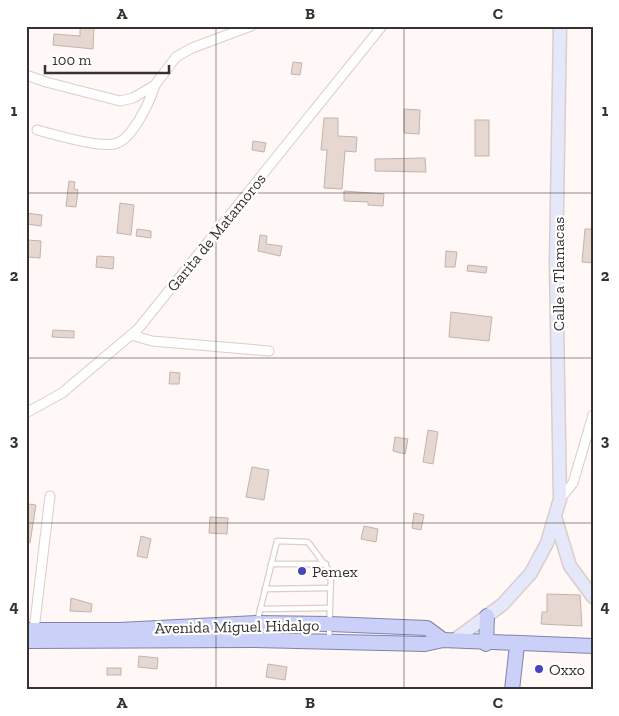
<svg xmlns="http://www.w3.org/2000/svg" width="619" height="716" font-family="'Zilla Slab',serif">
	<rect width="100%" height="100%" fill="#fff8f6"/>
	<!-- building -->
	<g fill="#e7d7d1" stroke="#c2b3ae">
		<path d="M80 26H94L93 49 53 45 54 34 80 36Z"/>
		<path d="M293 62 302 63 300 75 291 74Z"/>
		<path d="M404 109 420 110 419 134 404 133Z"/>
		<path d="M324 118H338V136L357 137 356 152 345 151 342 189 324 188 327 150H321Z"/>
		<rect x="475" y="120" width="14" height="36"/>
		<path d="M253 141 266 143 264 152 252 150Z"/>
		<path d="M425 158 426 172 375 171V159Z"/>
		<path d="M69 181 75 182 74 189 78 190 76 207 66 206Z"/>
		<path d="M344 191 384 194 383 206 368 205V202L344 201Z"/>
		<path d="M120 203 134 205 131 235 117 233Z"/>
		<path d="M26 213 42 215 41 226 26 224Z"/>
		<path d="M137 229 151 231V238L136 236Z"/>
		<path d="M585 229H593V263L582 262Z"/>
		<path d="M260 235 267 236 266 244 282 246 280 256 258 251Z"/>
		<path d="M28 240 41 241 40 258 27 257Z"/>
		<path d="M446 251 457 252 455 267H445Z"/>
		<path d="M97 256 114 257 113 269 96 267Z"/>
		<path d="M468 265 487 267 486 273 467 271Z"/>
		<path d="M451 312 492 317 489 341 449 337Z"/>
		<path d="M53 330 74 331V338L52 337Z"/>
		<path d="M170 372 180 373 179 384H169Z"/>
		<path d="M428 430 438 432 433 464 423 462Z"/>
		<path d="M395 437 408 439 405 454 393 451Z"/>
		<path d="M252 467 269 470 264 500 246 497Z"/>
		<path d="M28 504 36 505 30 543H26Z"/>
		<path d="M414 513 424 515 421 530 412 528Z"/>
		<path d="M210 517 228 518 227 534 209 533Z"/>
		<path d="M364 526 378 529 376 542 361 539Z"/>
		<path d="M141 536 151 539 147 558 137 556Z"/>
		<path d="M547 594 580 595 582 626 541 624 542 612H547Z"/>
		<path d="M71 598 92 604 91 612 70 611Z"/>
		<path d="M139 656 158 658 157 669 138 667Z"/>
		<path d="M268 664 287 667 285 680 266 677Z"/>
		<rect x="107" y="668" width="14" height="7"/>
	</g>
	<g fill="none" stroke-linecap="round" stroke-linejoin="round">
		<!-- lane casing -->
		<g stroke="#dccdc7" stroke-width="7">
			<g id="lane">
				<path d="M271 564H326"/>
				<path d="M265 589 330 588"/>
				<path d="M260 609 329 608"/>
				<path d="M253 639 277 541 308 542 331 573 329 639"/>
			</g>
		</g>
		<!-- street casing -->
		<g stroke="#dccdc7" stroke-width="11">
			<g id="street">
				<path d="M26 75 46 82 120 101 133 98 155 85 176 57 192 48 251 26"/>
				<path d="M37 130C57 135 95 147 114 144 132 141 150 101 155 85"/>
				<path d="M131 335 152 341 269 351"/>
				<path d="M26 413 62 393 138 329 382 26"/>
				<path d="M560 499 573 483 593 415"/>
				<path d="M34 630 50 496"/>
			</g>
		</g>
		<!-- secondary casing -->
		<g stroke="#dccdc7" stroke-width="15">
			<g id="secondary">
				<path d="M556 520 570 566 593 597"/>
				<path d="M453 641 503 604 531 573 547 543 560 499 556 263 560 26"/>
			</g>
		</g>
		<!-- primary casing -->
		<g stroke="#8084ad" stroke-width="16">
			<g id="primary">
				<path d="M26 630H119L257 623 330 624 427 628 443 640"/>
				<path d="M26 641 253 640 425 644 443 640 593 646"/>
				<path d="M486 644 487 616"/>
				<path d="M512 690 517 645"/>
			</g>
		</g>
		<!-- lane -->
		<use href="#lane" stroke="#fff" stroke-width="4.5"/>
		<!-- street -->
		<use href="#street" stroke="#fff" stroke-width="9"/>
		<!-- secondary -->
		<use href="#secondary" stroke="#e5e8fb" stroke-width="12"/>
		<!-- primary -->
		<use href="#primary" stroke="#cad0f7" stroke-width="14"/>
	</g>
	<!-- grid -->
	<path fill="none" stroke="#37312f" stroke-width="1" stroke-opacity="0.55" d="M216 26V690M404 26V690M26 193H593M26 358H593M26 523H593"/>
	<!-- markers -->
	<g fill="#4745bb" stroke="#fff" stroke-width="2">
		<circle cx="302" cy="571" r="5"/>
		<circle cx="539" cy="669" r="5"/>
	</g>
	<g text-anchor="middle" stroke-width="4.5" stroke-linejoin="round" paint-order="stroke">
		<!-- street labels -->
		<g font-size="16" fill="#37312f" stroke="#fff">
			<text transform="translate(216 232) rotate(-51)" y="6">Garita de Matamoros</text>
			<text transform="translate(558 274) rotate(-90)" y="6">Calle a Tlamacas</text>
			<text transform="translate(237 626) rotate(-1)" y="6">Avenida Miguel Hidalgo</text>
		</g>
		<!-- poi labels -->
		<g font-size="16" fill="#37312f" stroke="#fff" text-anchor="start">
			<text x="312" y="577">Pemex</text>
			<text x="549" y="675">Oxxo</text>
		</g>
	</g>
	<!-- border -->
	<rect width="619" height="716" fill="none" stroke="#ffffff" stroke-width="55"/>
	<!-- scale -->
	<path d="M45 65v8h124v-8" fill="none" stroke="#37312f" stroke-width="2.5"/>
	<text x="52" y="65" font-size="15" fill="#37312f" stroke="#ffffff" stroke-width="4" paint-order="stroke">100 m</text>
	<rect x="28" y="28" width="564" height="660" fill="none" stroke="#37312f" stroke-width="2"/>
	<g font-size="16" text-anchor="middle" font-weight="bold" fill="#37312f">
		<text x="122" y="19">A</text>
		<text x="310" y="19">B</text>
		<text x="498" y="19">C</text>
		<text x="14" y="116">1</text>
		<text x="605" y="116">1</text>
		<text x="14" y="281">2</text>
		<text x="605" y="281">2</text>
		<text x="14" y="446">3</text>
		<text x="605" y="446">3</text>
		<text x="14" y="612">4</text>
		<text x="605" y="612">4</text>
		<text x="122" y="708">A</text>
		<text x="310" y="708">B</text>
		<text x="498" y="708">C</text>
	</g>
</svg>
